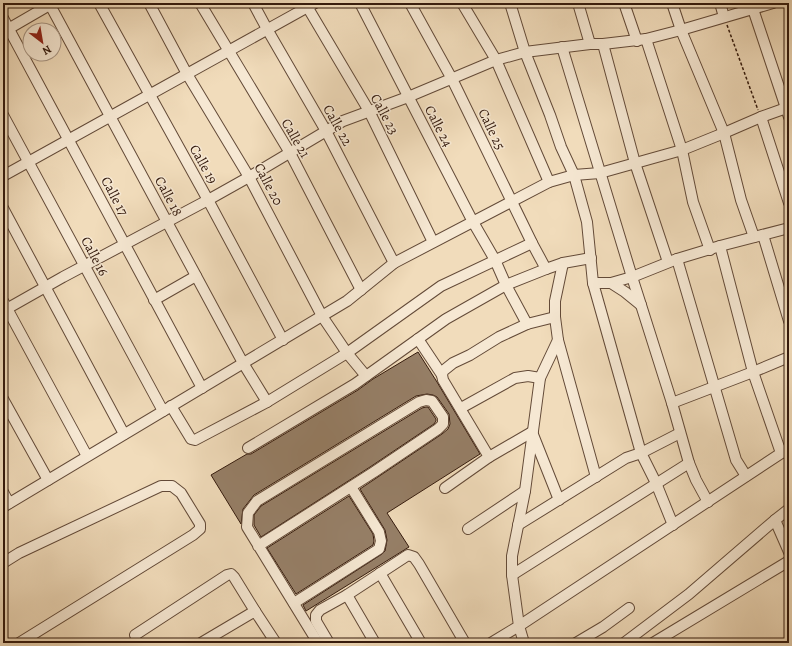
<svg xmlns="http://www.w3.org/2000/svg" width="792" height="646" font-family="Alegreya,serif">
	<rect width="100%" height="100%" fill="#f1dcbb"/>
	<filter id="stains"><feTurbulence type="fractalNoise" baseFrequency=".005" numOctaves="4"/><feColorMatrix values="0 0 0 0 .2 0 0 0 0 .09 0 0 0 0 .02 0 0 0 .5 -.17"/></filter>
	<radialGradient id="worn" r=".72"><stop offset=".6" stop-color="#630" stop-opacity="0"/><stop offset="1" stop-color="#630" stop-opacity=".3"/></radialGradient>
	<!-- building -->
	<g fill="#967f67" stroke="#341a0d">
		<path d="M418 352 437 382 480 454 387 513 409 547 306 611 303 605 382 554 385 551 387 540 385 530 360 489 442 434 448 429 450 424 449 414 437 397 433 395 427 394 416 396 254 495 243 509 241 524 211 475 247 454H251L358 390 373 379Z"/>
		<path d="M426 407H428L436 419V421L434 424 370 467 261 537 254 525V515L261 506 422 408Z"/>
		<path d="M349 496 373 534 374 541 373 545 296 594 267 548Z"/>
	</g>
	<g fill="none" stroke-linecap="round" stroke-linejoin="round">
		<!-- minor casing -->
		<g stroke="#634a38" stroke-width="12">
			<g id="minor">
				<path d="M49 3 243 363 267 402"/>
				<path d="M99 3 208 200 283 340"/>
				<path d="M149 3 187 74 249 177 322 316 347 353 366 376"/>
				<path d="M200 3 290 153 361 290"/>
				<path d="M253 3 267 29 326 131 394 263"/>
				<path d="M305 3 369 111 433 242"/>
				<path d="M360 3 473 222 495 260 506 285 527 324"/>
				<path d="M410 3 452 79 532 243 546 269"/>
				<path d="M462 3 496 60 549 182"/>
				<path d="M510 3 525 52 550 115 561 147 574 175 587 222 593 283H611L632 277 677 259 720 246 789 228"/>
				<path d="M578 3 590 44"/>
				<path d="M624 3 637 41"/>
				<path d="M672 3 681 30 724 133 741 200 754 237"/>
				<path d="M720 3 724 17"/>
				<path d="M751 3 789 117"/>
				<path d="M3 18 202 388"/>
				<path d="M3 32 53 3"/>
				<path d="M646 39 682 150 693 202 710 250"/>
				<path d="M603 44 635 163 668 262"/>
				<path d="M562 47 632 277 641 305 672 403 689 463 696 480 708 502"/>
				<path d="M3 115 163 411"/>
				<path d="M761 117 789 203"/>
				<path d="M3 176 315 3"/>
				<path d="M3 208 124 434"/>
				<path d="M763 235 789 321"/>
				<path d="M720 246 753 372 781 453"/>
				<path d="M677 259 736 460 746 476"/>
				<path d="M563 263 555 301V317L558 340 596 477"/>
				<path d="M593 283 641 453 656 483 673 525"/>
				<path d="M611 283 625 292 641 305"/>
				<path d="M154 300 196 276"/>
				<path d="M3 301 87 456"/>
				<path d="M3 311 63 277 208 200 249 177 343 121 408 97 496 60 525 52 590 44H603L646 39 681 30 773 3"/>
				<path d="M418 339 442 375"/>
				<path d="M3 399 48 480"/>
				<path d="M672 403 753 372 789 357"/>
				<path d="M171 406 191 439 195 440 267 402 347 353 441 286 532 243"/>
				<path d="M461 408 515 378 528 376 540 378"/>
				<path d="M248 448 355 384 446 319 506 285 546 269 563 263 591 258"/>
				<path d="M489 457 443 380 442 375 443 371 453 363 470 355 499 337 527 324 555 317"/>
				<path d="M445 488 489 457 532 432 559 500"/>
				<path d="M3 492 9 503"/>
				<path d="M3 507 347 301 394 263 549 182 574 175 600 173 682 150 724 133 761 117 789 107"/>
				<path d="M775 520 789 552"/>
				<path d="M518 525 626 458 641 453 680 433"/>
				<path d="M468 529 525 491"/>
				<path d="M258 546 374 472 438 429 443 424V417L432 401 426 400 419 402 257 501 248 513 247 527 318 643"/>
				<path d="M3 563 19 553 161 486H172L181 493 200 524V529L193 535 19 643"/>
				<path d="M380 573 421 643"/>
				<path d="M512 575 689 463"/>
				<path d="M347 595 375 643"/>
				<path d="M294 603 379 549 381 541 379 532 351 487"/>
				<path d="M135 635 227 575 231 574 234 577 255 611"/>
				<path d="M201 643 255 611 276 643"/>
				<path d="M329 643 316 621V615L320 610 347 595 408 555 414 557 419 564 465 643"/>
				<path d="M491 643 519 626 512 575V556L525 491 540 378 558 340"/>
				<path d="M524 643 519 626 789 448"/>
				<path d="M576 643 603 627 629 608"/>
				<path d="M624 643 689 594 775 520 789 509"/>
				<path d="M653 643 789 561"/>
			</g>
		</g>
		<!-- path -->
		<path stroke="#341a0d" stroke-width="1.5" stroke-dasharray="3 2" stroke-linecap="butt" d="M727 25 758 110"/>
		<!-- minor -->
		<use href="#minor" stroke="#f6e8d3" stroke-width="10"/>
	</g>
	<g text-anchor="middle" stroke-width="3" stroke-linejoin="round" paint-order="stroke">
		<!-- street labels -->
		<g font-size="14" fill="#341a0d" stroke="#f6e8d3">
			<text transform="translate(385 114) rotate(62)" y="5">Calle 23</text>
			<text transform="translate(338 125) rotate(61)" y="5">Calle 22</text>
			<text transform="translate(439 126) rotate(63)" y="5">Calle 24</text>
			<text transform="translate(492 129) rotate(64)" y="5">Calle 25</text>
			<text transform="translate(296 138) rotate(60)" y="5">Calle 21</text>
			<text transform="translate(204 164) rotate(61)" y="5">Calle 19</text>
			<text transform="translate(269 184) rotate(62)" y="5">Calle 20</text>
			<text transform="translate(115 196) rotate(62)" y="5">Calle 17</text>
			<text transform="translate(169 196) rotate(62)" y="5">Calle 18</text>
			<text transform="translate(95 256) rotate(62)" y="5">Calle 16</text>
		</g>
	</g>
	<!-- margin -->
	<rect width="792" height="646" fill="none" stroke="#f1dcbb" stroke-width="16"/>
	<rect x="4" y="4" width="784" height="638" fill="none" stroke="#341a0d" stroke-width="2"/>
	<rect x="8" y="8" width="776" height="630" fill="none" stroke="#341a0d"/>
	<!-- north arrow -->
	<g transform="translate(42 42) rotate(149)"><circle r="19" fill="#f6e8d3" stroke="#a89684"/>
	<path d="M0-3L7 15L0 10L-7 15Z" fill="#8f2418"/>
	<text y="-6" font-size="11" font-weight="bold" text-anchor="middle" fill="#341a0d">N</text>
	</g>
	<rect width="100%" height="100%" filter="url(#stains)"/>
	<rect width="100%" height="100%" fill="url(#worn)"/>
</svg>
